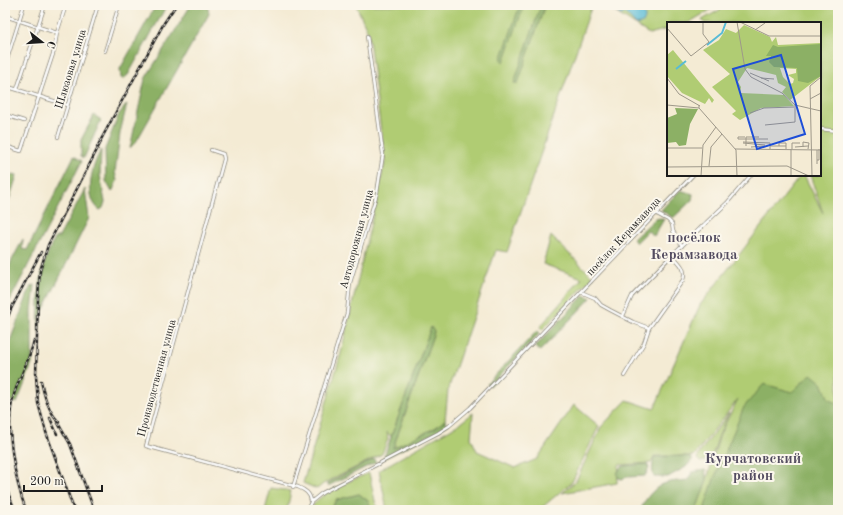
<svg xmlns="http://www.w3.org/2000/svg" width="843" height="515" font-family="'Old Standard TT',serif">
	<rect width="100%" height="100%" fill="#fbf7ec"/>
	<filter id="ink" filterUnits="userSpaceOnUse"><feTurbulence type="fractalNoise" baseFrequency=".025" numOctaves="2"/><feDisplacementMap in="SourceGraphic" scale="8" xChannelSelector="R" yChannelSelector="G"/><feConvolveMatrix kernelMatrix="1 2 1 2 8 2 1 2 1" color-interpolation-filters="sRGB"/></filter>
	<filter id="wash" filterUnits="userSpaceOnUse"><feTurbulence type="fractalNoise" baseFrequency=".012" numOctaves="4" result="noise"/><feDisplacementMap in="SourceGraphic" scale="16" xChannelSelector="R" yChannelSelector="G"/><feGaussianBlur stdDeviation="0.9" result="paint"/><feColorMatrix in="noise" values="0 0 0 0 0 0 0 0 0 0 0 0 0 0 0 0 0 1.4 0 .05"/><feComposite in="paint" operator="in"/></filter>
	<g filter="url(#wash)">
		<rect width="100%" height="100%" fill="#f4ebd4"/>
		<!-- green -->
		<g fill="#b0cc73" stroke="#667448">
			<path d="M356 5H592L507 252 496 250 448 390 445 420 435 428 393 448 434 332 431 328 391 437 387 432 388 439 382 454 323 484 317 489 303 483 341 353 385 162 368 32Z"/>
			<path d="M604 5H719L688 23H668V29L649 34Z"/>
			<path d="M728 5H838V510H696L707 479 720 434 738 399 694 456H654L651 463 619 465 617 483 562 493 576 481 601 427 627 400 654 409 700 305 801 175H804L823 213 810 175H820V23H704L702 20Z"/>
			<path d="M551 236 593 277 542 330 540 327 582 278 543 264Z"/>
			<path d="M574 405 599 426 572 482 539 510H387L379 470 459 424 473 413 471 438 477 451 515 468 537 459Z"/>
			<path d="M729 413 719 435 711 459 700 462 697 459 700 452Z"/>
			<path d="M369 473 377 510H372L368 501 359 494 336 500 331 510H311C316 493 353 480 369 473Z"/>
			<path d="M271 488 291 491 287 510H265Z"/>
		</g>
		<!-- forest -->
		<g fill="#8cb065" stroke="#546640">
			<path d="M156 5H167L128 75 123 79 121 78 120 69Z"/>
			<path d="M191 5H206L208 8 209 14 136 142 130 148 145 79Z"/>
			<path d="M520 5H524L504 62 501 60Z"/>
			<path d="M541 5H545L518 83H514Z"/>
			<path d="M127 104 120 133 117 157 115 172 117 181 112 192 106 181 105 149 119 114Z"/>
			<path d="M94 115 101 120 84 158 81 156V140Z"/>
			<path d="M101 150 100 175 105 202 103 208 100 210C83 198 92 165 101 150Z"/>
			<path d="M74 156 82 161 5 310V281L11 262 23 239 22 249 27 250Z"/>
			<path d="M13 174 17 175 5 214V204L8 193 5 192V178Z"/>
			<path d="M85 189 89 218 40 317 39 332C38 299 38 266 56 237H59Z"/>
			<path d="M680 190 693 194 692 200 673 218 661 210Z"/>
			<path d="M661 218 664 219 654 236 648 231 636 243 633 239 655 219Z"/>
			<path d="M35 285 32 311V364L17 403 6 399 5 401V354L31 286Z"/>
			<path d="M584 295 591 298 540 351 535 347Z"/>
			<path d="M431 327 434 332 393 448 435 428 445 420 448 424 438 431 383 459Z"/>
			<path d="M537 331 540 333 490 386 487 384Z"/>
			<path d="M811 374 822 383 829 400 838 403V510H704L714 479 744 407 764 384 792 392Z"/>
			<path d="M684 456 691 457 693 459 686 467 668 477H654C651 470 653 464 654 457Z"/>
			<path d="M374 459 376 462 328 486V483Z"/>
			<path d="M647 464 649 468 645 476 627 477 622 479 618 478 617 474 620 468 624 466Z"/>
			<path d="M705 470 707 480 696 510H641C643 501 654 488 663 484 670 481 680 481 688 480L692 472Z"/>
			<path d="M359 494 368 501 372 510H331L336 500Z"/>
		</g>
		<!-- water -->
		<path fill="#58bbd6" stroke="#3a6c79" d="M608 5H638C643 12 648 15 643 23L636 25 625 13 621 15 613 10H608Z"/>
	</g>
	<g filter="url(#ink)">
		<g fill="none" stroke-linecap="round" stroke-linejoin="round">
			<!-- street casing -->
			<g stroke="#888478" stroke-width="4">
				<g id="street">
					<path d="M5 16 57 33"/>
					<path d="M105 51 119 5"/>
					<path d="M5 66 24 5"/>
					<path d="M5 86 67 105"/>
					<path d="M17 89 45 5"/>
					<path d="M5 115 24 121"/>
					<path d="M820 129 838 131"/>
					<path d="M58 137 98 5"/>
					<path d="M5 146 21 151 54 51 57 33 66 5"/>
					<path d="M211 150 223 154 224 159 146 446 298 487C305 490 310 493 311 501"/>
					<path d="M655 213 668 220 672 224 673 231 682 246"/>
					<path d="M581 292 595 298 601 305 610 310 633 322 649 328"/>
					<path d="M623 316 632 296 672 255 727 203 751 175"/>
					<path d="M624 376 644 343 649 328 683 280C687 268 679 263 672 255"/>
					<path d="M293 487 347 313 350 283 377 193 383 154 367 36"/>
					<path d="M307 510 311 502 322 493 438 433 449 426 470 408 693 175"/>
				</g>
			</g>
			<!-- street -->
			<use href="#street" stroke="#fff" stroke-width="2.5"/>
			<!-- rail casing -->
			<g stroke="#1c1c1c" stroke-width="2.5">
				<g id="rail">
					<path d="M97 147 164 23 176 5"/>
					<path d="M5 324 11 309 41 252"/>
					<path d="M41 381C44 395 48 411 59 422"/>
					<path d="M50 418 57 434"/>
					<path d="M55 418 70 444 94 510"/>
					<path d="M8 493 15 510"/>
					<path d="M26 510C15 481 5 428 13 398 18 378 30 360 34 340"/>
					<path d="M74 510 46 432 38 403 36 376 38 297 40 271 48 245 101 142"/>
				</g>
			</g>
			<!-- rail -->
			<use href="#rail" stroke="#fbf7ec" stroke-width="1" stroke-dasharray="3" stroke-linecap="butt"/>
		</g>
	</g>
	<g text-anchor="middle" stroke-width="4" stroke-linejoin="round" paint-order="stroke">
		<!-- street labels -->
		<g font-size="11" fill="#1c1c1c" stroke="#fbf7ec">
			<text transform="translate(70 69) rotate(-73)" y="4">Шлюзовая улица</text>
			<text transform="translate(623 236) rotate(-47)" y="4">посёлок Керамзавода</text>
			<text transform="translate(356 239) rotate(-75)" y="4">Автодорожная улица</text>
			<text transform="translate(156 378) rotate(-75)" y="4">Производственная улица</text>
		</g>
		<!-- district labels -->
		<g font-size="15" font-weight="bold" fill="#534c60" stroke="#fbf7ec">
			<text x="694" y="242">посёлок<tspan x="694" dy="17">Керамзавода</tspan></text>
			<text x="753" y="463">Курчатовский<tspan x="753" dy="17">район</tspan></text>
		</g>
	</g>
	<!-- overview -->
	<g transform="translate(667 22)">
		<rect width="154" height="154" fill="#f4ebd4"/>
		<path d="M77 3 103 15 105 20 109 15 111 23 154 21V54L123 78 115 70 119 65 111 61 109 53 80 46 71 60 74 65 73 71 117 73 127 84 94 86 73 98 65 92 69 89 45 65 63 52 36 28 52 18 59 7 69 11ZM113 46 129 47V51L121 53 127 57 126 61 123 62 116 55ZM6 28 47 78 45 81 42 76 38 82 15 71 0 54V33Z" fill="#b0cc73" fill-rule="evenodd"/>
		<path d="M154 22V54L141 61 131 59 130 46 107 45 102 40 104 34H99L106 23 111 25ZM8 86 31 87 23 102 19 123 12 124 9 120 0 121V96L10 92Z" fill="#8cb065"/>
		<path fill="none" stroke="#58bbd6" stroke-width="2" d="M40 23 55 11 59 0M9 47 19 39"/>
		<path fill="none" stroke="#9e988a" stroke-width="1" d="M70 0 78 47 84 55 115 71 128 83 154 89M73 0 102 14H154M0 6 24 34 42 20 36 12V0M88 8 98 1M83 51 102 59M0 56 12 72 33 84M94 56 107 57M143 77 154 71M0 83 32 86M32 83V86L69 128 70 154M83 91 97 86 127 85M98 103 128 100V83M78 115H71V117H101M76 120 103 121V127M76 121 98 123M79 124V115H92M103 124H119M112 124V121H119V127M84 125 98 124M128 125 141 124M136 125V120L142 121 141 127M0 126H35M68 127 154 128M125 127V121H133M150 128V142M150 138H152V127M42 144 44 125 55 112M0 145 120 144 142 154M34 154 36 123 49 105M124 154V127M145 154 143 64 154 55"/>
		<path fill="#1d4ed8" fill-opacity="0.15" stroke="#1d4ed8" stroke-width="2" d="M114 33 138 112 90 127 66 47Z"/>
		<rect width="154" height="154" fill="none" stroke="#1c1c1c" stroke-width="2"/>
	</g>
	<!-- margin -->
	<rect width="843" height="515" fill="none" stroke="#fbf7ec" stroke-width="20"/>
	<!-- north arrow -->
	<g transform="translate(42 42) rotate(107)" stroke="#fbf7ec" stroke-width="3" paint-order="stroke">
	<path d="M0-3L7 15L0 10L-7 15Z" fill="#1c1c1c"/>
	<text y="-6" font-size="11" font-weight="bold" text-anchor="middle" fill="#1c1c1c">С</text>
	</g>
	<!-- scale -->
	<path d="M24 485v6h78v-6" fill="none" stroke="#1c1c1c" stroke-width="2"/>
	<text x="30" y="485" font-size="12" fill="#1c1c1c" stroke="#fbf7ec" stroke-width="3" paint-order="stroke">200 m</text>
</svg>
